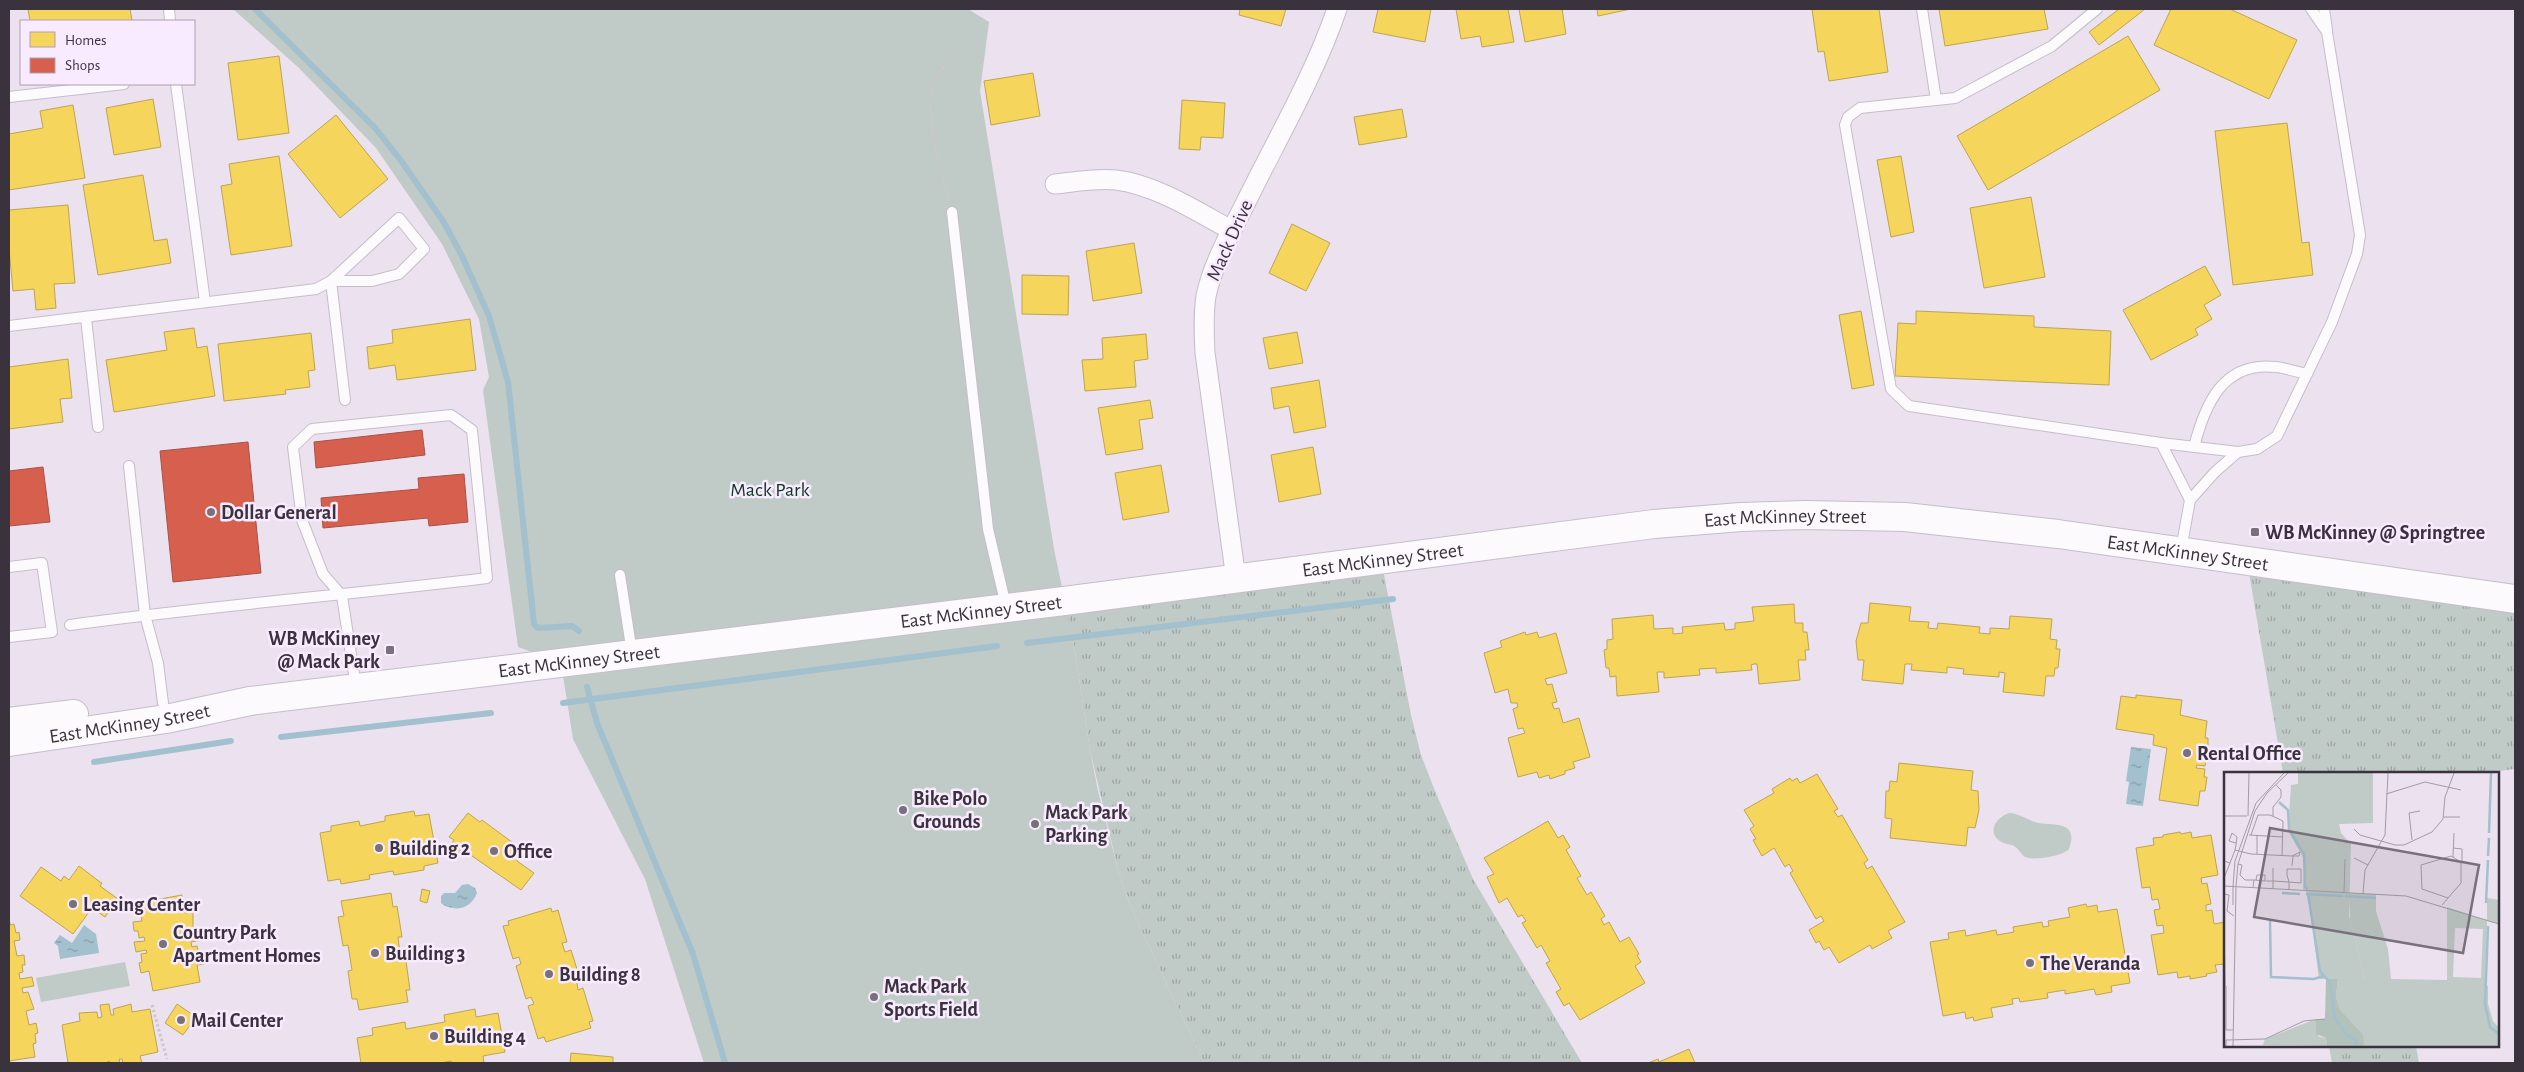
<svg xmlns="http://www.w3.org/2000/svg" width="2524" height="1072" font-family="'Alegreya Sans',sans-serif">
	<defs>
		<pattern id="grass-tufts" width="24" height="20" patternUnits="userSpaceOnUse" patternTransform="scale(1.25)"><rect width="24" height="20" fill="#c0cac6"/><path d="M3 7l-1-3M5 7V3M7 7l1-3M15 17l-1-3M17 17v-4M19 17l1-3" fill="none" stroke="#9da5a2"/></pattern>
		<pattern id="water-ripples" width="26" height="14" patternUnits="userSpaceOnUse" patternTransform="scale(1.25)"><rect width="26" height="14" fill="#a2c0ce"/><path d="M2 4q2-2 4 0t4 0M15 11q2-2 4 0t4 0" fill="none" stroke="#859da8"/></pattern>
	</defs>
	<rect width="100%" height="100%" fill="#ebe1ef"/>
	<!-- grass -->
	<g fill="url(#grass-tufts)">
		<path d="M1381 559 1411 715 1421 755 1435 791 1473 879 1582 1063H1204L1132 910 1119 874 1090 750 1074 645 1064 601Z"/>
		<path d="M2247 561 2515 599V769L2482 773H2283Z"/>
		<path d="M2329 1046H2416L2419 1063H2332Z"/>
	</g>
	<!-- park -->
	<g fill="#c0cac6">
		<path d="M233 9H968L989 22 980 91 1054 549 1074 645 1090 750 1098 791 1119 874 1132 910 1204 1063H704L645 879 573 739 561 663 518 647 483 390 489 377 479 319 442 244 376 148 299 68Z"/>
		<path d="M2009 813C2018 813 2026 819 2035 822 2050 827 2080 818 2069 849 2063 856 2034 861 2025 857 2021 854 2019 849 2014 846 2010 844 2004 844 2000 841 1986 831 1997 817 2009 813Z"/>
		<path d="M125 962 130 986 41 1002 36 978Z"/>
	</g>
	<!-- water -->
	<g fill="url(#water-ripples)">
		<path d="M2131 747 2151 749 2143 806 2126 804 2129 782 2126 781Z"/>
		<path d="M468 884 475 888 477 893C471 909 454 913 441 903V896L444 893H455L462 885Z"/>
		<path d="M84 925 96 934 99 953 60 959 58 946 54 943 60 935 72 943Z"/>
	</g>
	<!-- homes -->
	<g fill="#f6d55c" stroke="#bea453">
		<path d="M28 9H130L132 21H30Z"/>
		<path d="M1240 9H1286L1281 26 1239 15Z"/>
		<path d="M1378 9H1431L1425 42 1373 32Z"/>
		<path d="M1456 9H1508L1514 42 1482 47 1480 36 1461 39Z"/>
		<path d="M1519 9H1562L1566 34 1525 42Z"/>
		<path d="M1597 9H1631L1598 16Z"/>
		<path d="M1812 9H1879L1888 72 1829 81 1824 51 1818 52Z"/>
		<path d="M1939 9H2044L2048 29 1945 46Z"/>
		<path d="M2119 9H2145L2099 45 2089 32Z"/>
		<path d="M2171 9H2230L2297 40 2269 99 2154 45Z"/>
		<path d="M2128 36 2160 90 1988 190 1957 136Z"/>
		<path d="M279 56 289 133 238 140 228 63Z"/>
		<path d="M1033 73 1040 116 991 125 984 81Z"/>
		<path d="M153 99 161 147 114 155 106 108Z"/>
		<path d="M1182 100 1225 103 1223 138 1201 137 1200 150 1179 149Z"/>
		<path d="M73 105 85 178 9 190V134L43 128 40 111Z"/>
		<path d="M1402 109 1407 137 1359 145 1354 117Z"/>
		<path d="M336 115 388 179 340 218 288 154Z"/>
		<path d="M2287 123 2302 243 2309 242 2313 275 2233 285 2215 131Z"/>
		<path d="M279 156 292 246 231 255 221 186 232 184 229 164Z"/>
		<path d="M1901 156 1914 232 1891 237 1877 160Z"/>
		<path d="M143 175 154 241 167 239 171 263 98 275 83 185Z"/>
		<path d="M2031 197 2045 277 1984 288 1970 208Z"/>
		<path d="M68 205 75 283 54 284 56 308 36 310 34 289 13 291 9 248V210Z"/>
		<path d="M1292 224 1330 243 1306 291 1269 273Z"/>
		<path d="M1134 243 1142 293 1093 301 1086 251Z"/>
		<path d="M2205 266 2221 295 2204 305 2212 319 2195 329 2198 335 2151 360 2123 310Z"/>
		<path d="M1022 275 1069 276 1068 315 1022 314Z"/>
		<path d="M1861 311 1874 385 1852 389 1839 315Z"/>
		<path d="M1916 311 2034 316V327L2111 331 2109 385 1895 376 1898 323 1916 324Z"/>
		<path d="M470 319 476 370 397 380 395 365 369 369 367 347 393 343 392 330Z"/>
		<path d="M194 328 197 348 207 346 215 396 114 412 106 360 167 350 164 332Z"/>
		<path d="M1297 332 1303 363 1269 369 1263 338Z"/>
		<path d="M311 333 315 370 308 371 310 387 285 390 286 394 224 401 218 344Z"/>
		<path d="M1146 334 1148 359 1134 361 1136 387 1085 391 1082 360 1103 359 1102 338Z"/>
		<path d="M68 359 72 398 60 399 63 422 9 429V367Z"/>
		<path d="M1319 380 1326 427 1294 433 1289 406 1274 409 1271 388Z"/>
		<path d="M1150 400 1153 418 1139 420 1143 449 1106 455 1098 408Z"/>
		<path d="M1313 447 1321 494 1279 502 1271 455Z"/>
		<path d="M1161 465 1169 512 1123 520 1115 473Z"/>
		<path d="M1870 603 1911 607 1909 621 1929 622 1928 628 1937 629 1938 623 1980 627 1979 633 1990 634V628L2009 629 2010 616 2052 619 2050 639 2057 640 2056 649H2060L2058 668H2055L2054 676H2046L2044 696 2003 692 2005 673 1999 672V677L1963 674 1964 669 1947 667V673L1911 670 1912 664H1905L1903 684 1862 680 1864 660H1858L1856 641 1861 623H1868Z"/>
		<path d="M1794 604 1795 623H1803V632H1807L1809 650H1805L1806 660H1798L1800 680 1759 684 1757 664H1754L1751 665 1752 670 1716 673V668L1699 669 1700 675 1664 678V672H1657L1659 692 1617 696 1616 676 1610 677 1609 668H1606L1604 650 1607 649V640L1613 639 1612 619 1653 615 1654 629 1673 628V634L1683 633 1682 627 1724 623 1725 630 1735 629V623L1754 621 1752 607Z"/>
		<path d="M1525 632 1526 635 1537 632 1539 638 1556 633 1567 673 1545 679 1547 685 1552 684 1557 702 1552 703 1554 709 1559 708 1563 723 1579 718 1590 757 1573 762 1575 768 1565 771V774L1550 779 1549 775 1539 778 1537 772 1518 777 1508 738 1525 733 1523 728 1518 729 1513 709 1518 707 1517 703H1511L1508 689 1495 693 1484 653 1502 647 1500 641Z"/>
		<path d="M2136 695 2182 700 2180 715 2207 721 2205 738H2208V747L2205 766 2197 765 2196 768 2205 769 2204 777H2207L2205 791H2200L2198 806 2159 800 2167 748 2153 745 2154 735 2116 729 2121 696 2136 698Z"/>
		<path d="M1899 763 1973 771 1971 790 1978 791 1979 810 1975 828 1968 827 1966 846 1890 838 1892 819 1885 818 1886 791H1889L1890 781 1897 782Z"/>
		<path d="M1817 774 1838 809 1834 811 1838 817 1842 815 1868 860 1864 863 1867 869 1872 866 1905 922 1888 931 1892 938 1872 949 1870 945 1839 963 1829 947 1824 950 1819 941 1816 943 1809 930 1824 921 1821 916 1816 919 1790 873 1793 871 1789 864 1785 867 1774 848 1762 856 1753 840 1756 839 1750 829 1754 826 1744 810 1774 793 1772 789 1790 778 1792 781 1797 778 1800 783Z"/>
		<path d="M414 811 415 816 429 814 438 863 424 866V870L394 875 393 871 369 875 370 879 341 884 340 879 328 881 320 833 331 831V826L359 821 360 826 385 821V816Z"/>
		<path d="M468 813 480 822 482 820 524 851 517 861 534 873 521 890 462 849 457 855 448 848 454 840 449 837Z"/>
		<path d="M1548 821 1558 838 1563 835 1570 847 1566 850 1581 876 1577 878 1587 895 1591 892 1605 916 1601 919 1604 925 1609 922 1620 942 1629 937 1639 954 1637 955 1641 962 1635 966 1645 983 1580 1020 1569 1003 1564 1006 1556 992 1561 989 1546 963 1550 961 1541 945 1537 948 1522 923 1526 921 1522 915 1518 917 1507 898 1499 903 1487 877 1494 874 1484 858Z"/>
		<path d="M2180 832 2181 834 2191 832 2192 838 2211 835 2218 875 2201 878 2202 884 2207 883 2211 904 2206 905V911L2212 910 2214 924 2225 922V964L2215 965 2217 972 2206 974 2207 976 2190 979V976L2178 978 2177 972 2158 975 2151 935 2164 933 2163 925 2157 926 2154 910 2160 909 2158 899 2152 900 2150 887 2142 888 2136 848 2154 845 2153 838 2163 837V835Z"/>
		<path d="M79 866 100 882 102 883 100 886 118 899 105 917 92 908 73 934 20 896 41 867 61 881 64 876 69 880Z"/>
		<path d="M422 889 430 891 427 903 420 901Z"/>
		<path d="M391 893 393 907 397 906 402 937H398L401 961H406L410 990H406L408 1002 359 1010 357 999H352L348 971 352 970 348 945 343 946 338 917 344 916 341 901Z"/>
		<path d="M182 895 185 913 193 912V929H189L190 933 201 931 203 940 191 942 192 947 197 946 199 954 202 953 204 964 197 965 200 982 153 991 149 971 141 973 139 963 142 962 141 954 147 953 146 950 136 952 134 942 145 941 144 937 139 938 138 931H134L133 922 142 921 139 903Z"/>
		<path d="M2086 904 2087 907 2097 905 2098 912 2117 909 2130 983 2111 986 2112 992 2096 995 2094 989 2065 994V990L2047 993 2048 998 2020 1002 2019 998 2012 999 2013 1004 1991 1008 1993 1017 1982 1019 1974 1021 1973 1017 1966 1019 1965 1012 1943 1016 1930 942 1949 939 1948 933 1965 930 1966 936 1996 930 1997 935 2014 932 2013 927 2042 922 2043 927 2049 926 2048 921 2070 917 2068 908Z"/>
		<path d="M551 908 552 912 558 910 567 942 562 943 565 952 571 950 581 982 577 983 578 990 583 988 593 1021 589 1022 591 1028 546 1042 544 1037 538 1039 528 1006 534 1004 531 997 526 999 516 966 521 964 519 957 513 959 503 926 509 925 508 921Z"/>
		<path d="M9 916 10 925 14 924 16 933 19 932 20 940 14 941 17 956 24 955 25 965H22L23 972 19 973 20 979 32 977 34 986 22 988 23 993 28 992 34 1009 26 1011 29 1025 36 1023 38 1033 35 1034 36 1043 33 1044 35 1057 9 1061Z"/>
		<path d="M109 1004 111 1015H114L113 1009 131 1004 132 1012 150 1009 158 1052 140 1056 142 1063H123L122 1059H119L120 1063H110L109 1061 106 1063H68L62 1025 80 1021 79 1013 97 1012 98 1018 102 1017 100 1005Z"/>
		<path d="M177 1004 196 1017 183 1035 165 1023Z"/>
		<path d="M475 1009 476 1017 498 1013 505 1052 483 1056 484 1063H452L451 1061 440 1063H361L357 1038 373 1035 372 1028 405 1022 406 1029 445 1022 444 1015Z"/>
		<path d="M1689 1049 1695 1063H1648L1658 1059 1659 1062Z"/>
		<path d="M571 1053 613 1057V1063H570Z"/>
	</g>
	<!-- shops -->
	<g fill="#d6604d" stroke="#a75248">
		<path d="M422 430 425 455 316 468 314 442Z"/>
		<path d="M248 442 261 573 173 582 160 451Z"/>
		<path d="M43 467 50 522 9 526V471Z"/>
		<path d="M464 474 468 522 429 526 428 518 323 528 321 498 419 489 418 478Z"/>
	</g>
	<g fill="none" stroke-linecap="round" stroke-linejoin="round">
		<!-- stream -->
		<g stroke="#a2c0ce" stroke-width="6">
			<path d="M255 9 376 129 402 162 443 221 462 256 489 316 508 382 534 624 538 628 572 626 579 631"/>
			<path d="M1027 643 1393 599"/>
			<path d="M587 687 597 723 693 954 725 1063"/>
			<path d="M563 703 997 646"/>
			<path d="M281 737 491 713"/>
			<path d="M94 762 231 741"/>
		</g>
		<!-- lane casing -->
		<g stroke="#c5bec9" stroke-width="12">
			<g id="lane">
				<path d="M169 9 170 21"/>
				<path d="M1922 9 1936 100"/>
				<path d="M2097 9 2052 46 1955 98 1860 108 1848 117 1845 125 1891 389 1909 406 2161 443 2238 452 2257 449 2277 436 2332 322 2357 254 2360 235 2327 32 2311 9"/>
				<path d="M2324 9 2327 30"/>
				<path d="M176 84 205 302"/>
				<path d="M9 97 124 84"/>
				<path d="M952 212 988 529 1006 606"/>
				<path d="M331 281 345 400"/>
				<path d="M86 318 98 427"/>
				<path d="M9 326 316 289 331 281 399 218 424 249 399 274 372 281H331"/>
				<path d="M2161 443 2190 500"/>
				<path d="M2194 447C2205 404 2223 361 2276 367 2286 368 2297 372 2307 374"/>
				<path d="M129 466 145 615 158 663 163 703"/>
				<path d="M2181 550 2190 500 2215 472 2238 452"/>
				<path d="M9 567 42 563 52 632 9 637"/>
				<path d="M620 575 632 653"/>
				<path d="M70 625C208 606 348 595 487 578L472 430 451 415 312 429 293 447 302 520 323 574 342 596 356 687"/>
			</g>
		</g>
		<!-- street casing -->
		<g stroke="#c5bec9" stroke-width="21">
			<g id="street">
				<path d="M1055 184C1074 182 1096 178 1116 180 1156 185 1196 211 1231 230"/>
				<path d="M1236 579 1205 353C1204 334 1203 315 1206 296 1213 263 1231 232 1246 202 1277 139 1314 76 1337 9"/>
			</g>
		</g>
		<!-- secondary casing -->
		<g stroke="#c5bec9" stroke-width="30">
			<g id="secondary">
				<path d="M9 722 74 714"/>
				<path id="s1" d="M9 742 166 719 250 701 1064 601 1654 524 1741 517 1806 515 1905 517 2058 534 2515 599"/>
			</g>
		</g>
		<!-- path -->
		<g stroke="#cbc8cd" stroke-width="3" stroke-dasharray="2.5 2.5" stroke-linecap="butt">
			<path d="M949 199C940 168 925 118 933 87 936 74 946 64 954 54"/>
			<path d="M152 1005 167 1059"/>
		</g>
		<!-- lane -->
		<use href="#lane" stroke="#fcfafd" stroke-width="10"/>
		<!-- street -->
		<use href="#street" stroke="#fcfafd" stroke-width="19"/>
		<!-- secondary -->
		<use href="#secondary" stroke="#fcfafd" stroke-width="28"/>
	</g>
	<!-- markers -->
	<g fill="#78707b" stroke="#f8eaff" stroke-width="2">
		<circle cx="211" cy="512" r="5"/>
		<rect x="2250" y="527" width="10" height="10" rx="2.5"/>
		<rect x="385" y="645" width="10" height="10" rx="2.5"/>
		<circle cx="2187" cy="753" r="5"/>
		<circle cx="903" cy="810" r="5"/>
		<circle cx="1035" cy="824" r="5"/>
		<circle cx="379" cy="848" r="5"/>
		<circle cx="494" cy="851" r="5"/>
		<circle cx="73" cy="904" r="5"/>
		<circle cx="163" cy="944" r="5"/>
		<circle cx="375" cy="953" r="5"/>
		<circle cx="2030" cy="963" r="5"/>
		<circle cx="549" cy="974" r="5"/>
		<circle cx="874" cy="997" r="5"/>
		<circle cx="181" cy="1020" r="5"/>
		<circle cx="434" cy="1036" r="5"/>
	</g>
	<g text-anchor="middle" stroke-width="5" stroke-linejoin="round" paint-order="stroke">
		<!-- street labels -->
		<g font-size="20" fill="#3a333d" stroke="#f8eaff">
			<text transform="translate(1229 240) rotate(-66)" y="7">Mack Drive</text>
			<text dy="7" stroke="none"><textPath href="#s1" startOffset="1791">East McKinney Street</textPath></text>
			<text dy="7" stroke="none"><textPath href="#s1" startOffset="2196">East McKinney Street</textPath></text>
			<text dy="7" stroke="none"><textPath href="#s1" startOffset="1386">East McKinney Street</textPath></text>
			<text dy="7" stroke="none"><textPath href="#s1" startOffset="981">East McKinney Street</textPath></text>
			<text dy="7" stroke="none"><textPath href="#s1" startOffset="576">East McKinney Street</textPath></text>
			<text dy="7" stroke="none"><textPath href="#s1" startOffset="122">East McKinney Street</textPath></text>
		</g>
		<!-- park labels -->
		<g font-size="20" fill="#0b3920" stroke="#f8eaff">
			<text x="770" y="496">Mack Park</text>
		</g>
		<!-- poi labels -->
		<g font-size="20" font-weight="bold" fill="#3a333d" stroke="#f8eaff" text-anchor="start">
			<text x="221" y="519">Dollar General</text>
			<text x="2265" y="539">WB McKinney @ Springtree</text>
			<text x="380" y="645" text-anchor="end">WB McKinney<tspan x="380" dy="23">@ Mack Park</tspan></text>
			<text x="2197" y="760">Rental Office</text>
			<text x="913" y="805">Bike Polo<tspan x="913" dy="23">Grounds</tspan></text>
			<text x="1045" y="819">Mack Park<tspan x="1045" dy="23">Parking</tspan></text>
			<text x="389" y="855">Building 2</text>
			<text x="504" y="858">Office</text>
			<text x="83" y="911">Leasing Center</text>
			<text x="173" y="939">Country Park<tspan x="173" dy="23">Apartment Homes</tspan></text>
			<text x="385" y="960">Building 3</text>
			<text x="2040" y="970">The Veranda</text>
			<text x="559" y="981">Building 8</text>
			<text x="884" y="993">Mack Park<tspan x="884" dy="23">Sports Field</tspan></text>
			<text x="191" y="1027">Mail Center</text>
			<text x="444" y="1043">Building 4</text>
		</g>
	</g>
	<!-- overview -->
	<g transform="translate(2224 772)">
		<rect width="275" height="275" fill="#ebe1ef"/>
		<path d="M125 121 152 122V139L164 177 167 207 223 208V135L263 148V126L275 128V152L263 149 261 213 264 214V232L269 249 275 256V274H140L116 238 112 225 114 207H141L126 148ZM231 156 259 157 257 206 229 205ZM92 247V258L95 265 102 266 103 274 39 273 41 267Z" fill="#c0cac6" fill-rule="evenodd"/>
		<path d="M102 207H114L112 225 116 238 139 263 140 274H103L102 266 92 262V247H101Z" fill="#b2c2ba"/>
		<path d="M74 1H149V51L115 52 117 61 127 72 125 144 141 207H95L86 138 82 119 79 117 81 89 64 59 67 13 74 12Z" fill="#c0cac6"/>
		<path fill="none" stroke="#a2c0ce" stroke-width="2.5" d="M55 30 64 38 65 57 80 82 81 115 84 117M265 61 267 1M264 84 265 66M58 121 76 122M84 121 96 199 106 211 111 246 123 263 132 269 131 274M82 122 119 124M121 124 152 126M262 131 264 88M46 149 47 205 90 207 99 204M264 154 261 232 266 255 275 262"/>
		<path fill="none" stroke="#a49ba8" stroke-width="1" d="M162 22 201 10 237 18M0 44H23M24 44 25 1M49 44V35L57 25V18L52 13M220 45H236M130 57 136 63 171 73H180L208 60 219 47 221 25 230 1M25 63 59 65M27 63 34 43H46L59 49 58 84M188 68 185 41 196 39M229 76 238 77V91M11 78 12 73 13 65 8 61 5 69 12 71M33 82V64M229 85 230 61M130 86 144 93M0 89 6 91 0 106M6 91 11 78 27 82 68 84 76 80 75 84H69L68 94M14 92 18 93 16 103 21 108H30L29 115M30 108 41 109V103H33L32 108M42 109H49L65 110 77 111V97H63V103L65 110V118M0 114 182 124 275 152M9 114 11 89 32 31 60 1M12 114 14 92 31 39 43 21 64 1M9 115V133M49 116V96M120 121 121 87M0 122 5 123 3 139 10 144M139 122 141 98 161 63 164 1M218 133 237 111V90L227 84 197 93 198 117 224 126M0 147 1 214M2 214V258H9M2 274V268L41 267 80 249 101 247M9 274 12 115"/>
		<path fill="#78707b" fill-opacity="0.15" stroke="#78707b" stroke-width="2.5" d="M46 56 255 93 239 181 30 145Z"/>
		<rect width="275" height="275" fill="none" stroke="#3a333d" stroke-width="2.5"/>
	</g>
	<!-- border -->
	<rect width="2524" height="1072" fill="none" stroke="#3a333d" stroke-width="20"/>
	<!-- legend -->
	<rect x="20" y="20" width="175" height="65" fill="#f8eaff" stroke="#aca1b1"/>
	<rect x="30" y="32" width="25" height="15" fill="#f6d55c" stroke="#aca1b1"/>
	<text x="65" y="45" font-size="15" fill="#3a333d">Homes</text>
	<rect x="30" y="58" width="25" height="15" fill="#d6604d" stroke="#aca1b1"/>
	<text x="65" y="70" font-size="15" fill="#3a333d">Shops</text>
</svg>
